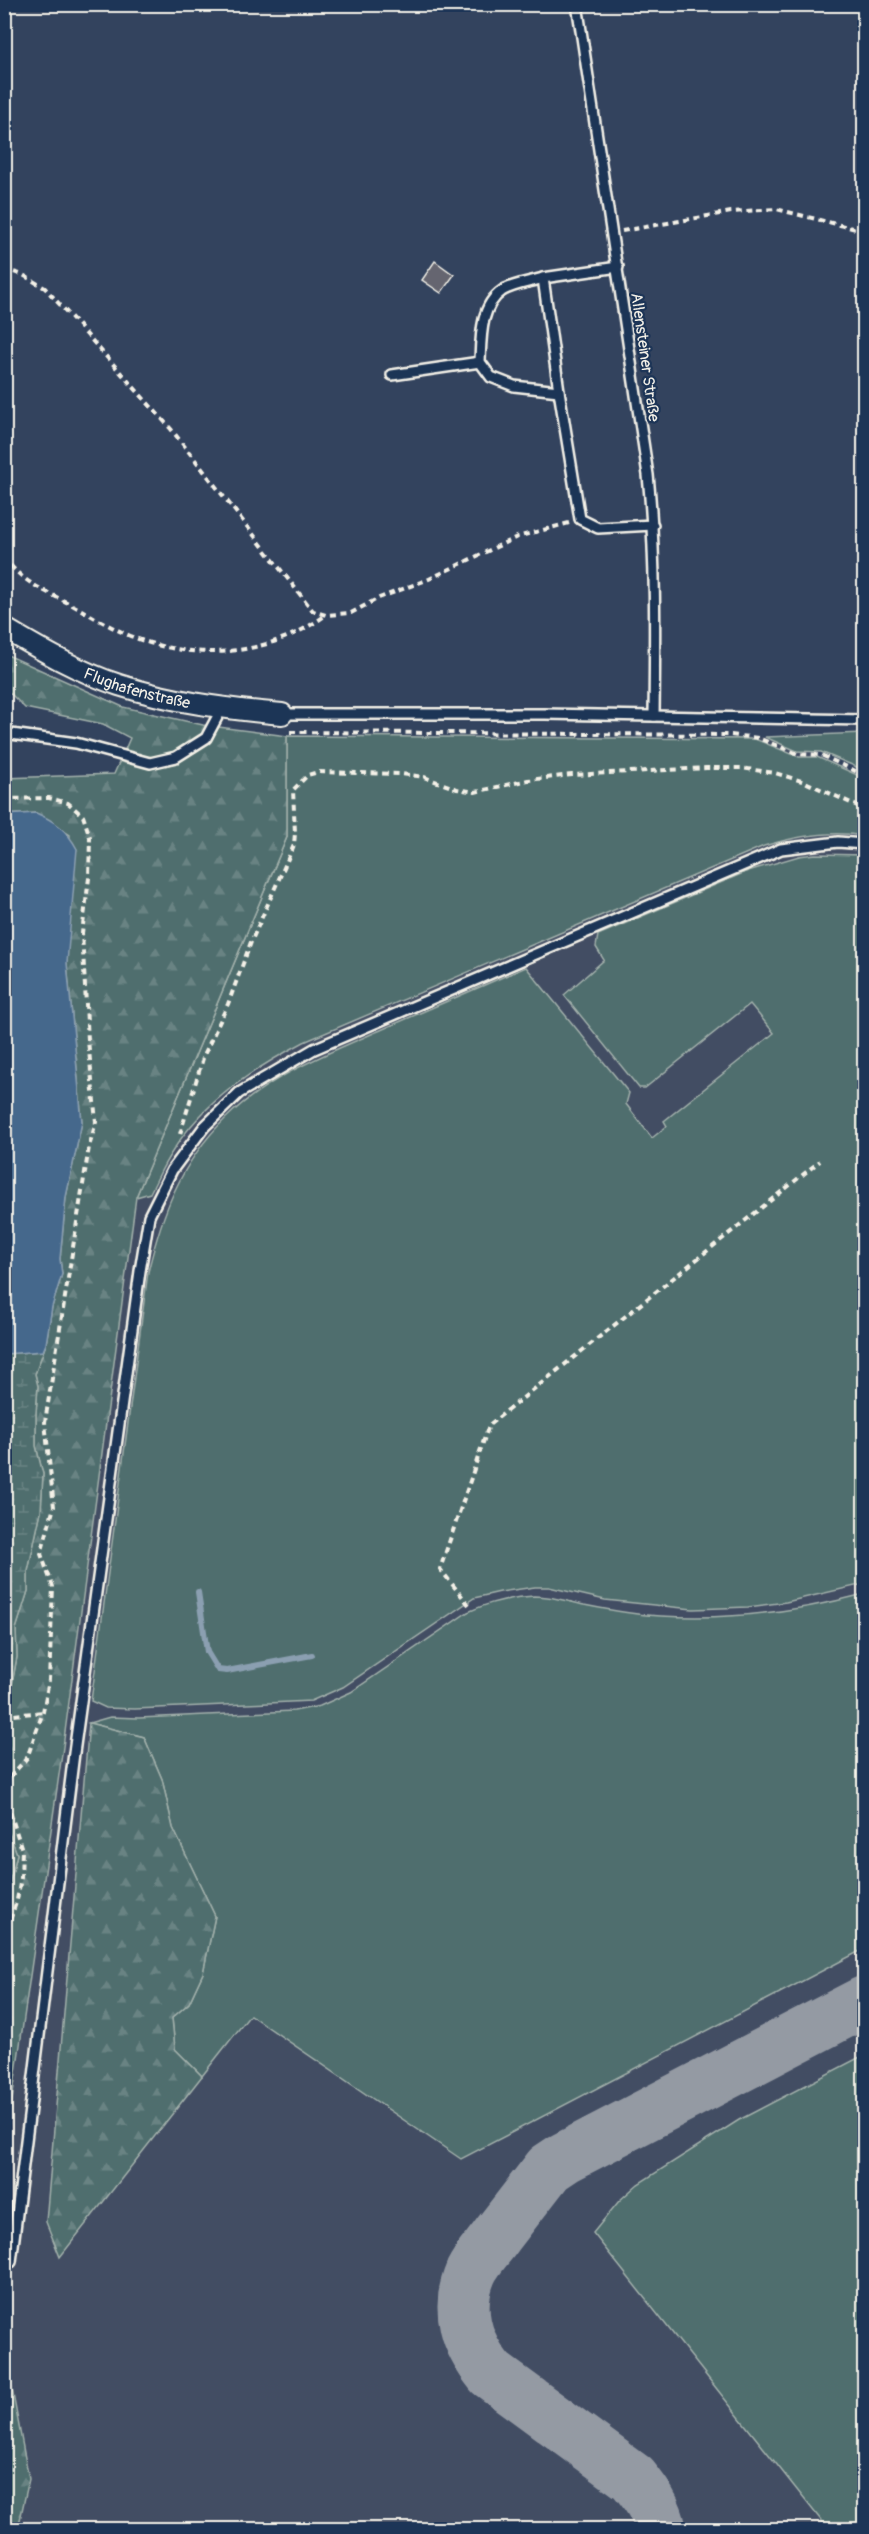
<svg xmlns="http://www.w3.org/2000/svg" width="869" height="2534" font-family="Pangolin,sans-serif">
	<defs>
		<pattern id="forest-firs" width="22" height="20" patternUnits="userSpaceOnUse" patternTransform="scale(1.5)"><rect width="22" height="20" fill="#4f6e6e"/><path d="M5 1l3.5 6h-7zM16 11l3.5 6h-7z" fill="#698383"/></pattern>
		<pattern id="wetland-marsh" width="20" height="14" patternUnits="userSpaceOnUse" patternTransform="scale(1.5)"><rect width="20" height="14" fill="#4f6e6e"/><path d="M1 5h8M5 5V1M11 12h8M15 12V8" fill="none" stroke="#698383"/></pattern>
	</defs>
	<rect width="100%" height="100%" fill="#33435e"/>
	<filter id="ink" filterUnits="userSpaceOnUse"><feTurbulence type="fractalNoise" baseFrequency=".0167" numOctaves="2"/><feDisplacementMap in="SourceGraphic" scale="12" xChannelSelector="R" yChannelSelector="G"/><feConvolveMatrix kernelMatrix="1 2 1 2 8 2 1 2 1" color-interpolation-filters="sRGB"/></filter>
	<g filter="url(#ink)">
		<!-- built -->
		<path fill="#424d63" d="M775 737 864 777V2529L5 2530V2098L113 1255 196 1055 726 738Z"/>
		<!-- green -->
		<g fill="#4f6e6e" stroke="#a2b0ab" stroke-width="1.5">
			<path d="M864 733V770L821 752 797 751 765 737Z"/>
			<path d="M287 736 755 739 799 757H817L864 778V836C830 830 797 836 764 846L304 1042C253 1069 203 1102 172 1152 163 1165 157 1180 150 1193L136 1197 287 837Z"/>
			<path d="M815 854 864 855V1584L786 1602 748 1607 693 1609 605 1600 549 1587H535L500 1592 474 1598 343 1687 311 1701 135 1709 106 1708 91 1701 148 1272C162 1213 181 1162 225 1119 268 1076 328 1053 383 1029 431 1008 478 988 526 967L629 1093 626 1104 652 1138 667 1126 664 1121 774 1033 750 1004 645 1088H639L564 995 604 960 596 947 598 935 748 871 799 856Z"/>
			<path d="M864 1594V1949L461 2159 250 2015 202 2076 175 2049 172 2018 189 2003 203 1973 215 1916 173 1828 162 1779 144 1737 89 1723 110 1717 139 1718 294 1711 320 1706 351 1692 468 1612C488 1603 512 1597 534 1596 551 1596 568 1601 584 1605 609 1610 635 1615 661 1616 730 1620 797 1612 864 1594Z"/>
			<path d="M864 2055V2529H828L593 2233 619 2201 638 2184 739 2120Z"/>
		</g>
		<!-- forest -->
		<g fill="url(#forest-firs)" stroke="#a2b0ab" stroke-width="1.5">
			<path d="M5 654 123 707 203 725 287 736V837L136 1197 63 1747 5 2149V1902L17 1854 5 1823 7 1712 17 1657 16 1629 28 1591V1571L41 1511 43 1474 36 1446V1413L38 1386 35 1374 46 1344 52 1307 62 1274 60 1259 66 1197 82 1122 67 963 70 835 36 813 5 815V778L114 774 130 738 103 724 25 708 8 691Z"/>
			<path d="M89 1723 144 1737 162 1779 173 1828 215 1916 203 1973 189 2003 172 2018 175 2049 202 2076 60 2257 46 2222Z"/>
			<path d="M5 2352 29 2479 18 2529H5Z"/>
		</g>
		<!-- wetland -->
		<g fill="url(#wetland-marsh)" stroke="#a2b0ab" stroke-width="1.5">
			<path d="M46 1344 35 1374 38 1386 36 1413V1446L43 1474 41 1511 28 1571V1591L16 1629 17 1657 8 1704 5 1759V1354L42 1351Z"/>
			<path d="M5 1823 17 1854 5 1902Z"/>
		</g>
		<!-- water -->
		<path fill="#45688c" stroke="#8b9fb1" stroke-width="1.5" d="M36 813C55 821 67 830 77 849L67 963 82 1122 66 1197 60 1259 62 1274 52 1307 46 1344 43 1351 5 1354V815Z"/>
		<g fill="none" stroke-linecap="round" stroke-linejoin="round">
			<!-- stream -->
			<path stroke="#8b9fb1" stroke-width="6" d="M198 1592 207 1652 218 1670 227 1671 312 1655"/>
			<!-- taxiway -->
			<path stroke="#949aa3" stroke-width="52" d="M661 2530C657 2509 646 2494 633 2478L491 2374C466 2344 455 2309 471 2272 477 2259 490 2246 498 2234 515 2212 532 2190 549 2168L564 2158 864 2002"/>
		</g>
		<!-- building -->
		<path fill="#65656f" stroke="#f4f1e8" stroke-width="1.5" d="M435 261 454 275 441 293 422 280Z"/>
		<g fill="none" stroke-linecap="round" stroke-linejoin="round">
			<!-- lane casing -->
			<g stroke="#f4f1e8" stroke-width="14">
				<g id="lane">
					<path d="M577 4 648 475C656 555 655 635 654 716"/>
					<path d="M618 267 543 278 559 391 580 519 598 528 653 525"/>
					<path d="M543 278C531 282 513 284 502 291 480 306 481 338 480 362L491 377 514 386 559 391"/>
					<path d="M392 375 480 362"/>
					<path d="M282 714H545L864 720"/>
					<path d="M4 733 76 743 150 763 176 757 206 738 222 708"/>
					<path d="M11 2262 74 1753 140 1271 149 1216 172 1170 204 1127 239 1093 314 1049 781 849 838 842 864 844"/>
				</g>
			</g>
			<!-- street casing -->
			<g stroke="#f4f1e8" stroke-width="24">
				<g id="street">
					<path id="s1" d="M4 628C41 650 79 672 119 685 172 702 226 709 282 714"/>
				</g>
			</g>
			<!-- path -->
			<g stroke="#f4f1e8" stroke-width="4" stroke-dasharray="6 4.5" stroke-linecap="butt">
				<path d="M622 231 731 212 776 209 864 231"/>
				<path d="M4 269 23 275 45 288 71 317 171 429 313 611 326 615 351 613 379 598 429 579 517 537 569 523"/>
				<path d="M4 557C23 584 46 591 74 606 91 615 108 626 126 634 191 663 268 657 326 615"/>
				<path d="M290 732 731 735 758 738 798 754 821 755 864 775"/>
				<path d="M4 799 49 798 68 803 83 816 90 837 89 878 82 933 88 1040 96 1122 89 1147 45 1422 54 1507 41 1554 53 1587 49 1680 43 1712 27 1758 8 1779 7 1802 22 1850 21 1878 17 1900 8 1926 4 1950"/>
				<path d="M180 1134 204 1055 228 1004 251 942 294 845 295 833 293 790 308 775 318 772 402 774 424 777 457 789 475 792 528 780 572 775 706 768H741L775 773 805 782 864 809"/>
				<path d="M469 1605 440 1569 489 1425 820 1161"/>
				<path d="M4 1716 43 1712"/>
			</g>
			<!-- lane -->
			<use href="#lane" stroke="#1d3557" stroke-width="9"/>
			<!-- street -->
			<use href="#street" stroke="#1d3557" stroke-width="20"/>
		</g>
	</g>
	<g text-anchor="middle" stroke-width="4.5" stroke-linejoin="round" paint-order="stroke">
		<!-- street labels -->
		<g font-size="16" fill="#f4f1e8" stroke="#1d3557">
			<text transform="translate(646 357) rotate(82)" y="6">Allensteiner Straße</text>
			<text dy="6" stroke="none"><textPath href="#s1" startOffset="147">Flughafenstraße</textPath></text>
		</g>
	</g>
	<!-- margin -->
	<rect width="869" height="2534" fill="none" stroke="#1d3557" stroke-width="24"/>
	<rect x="12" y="12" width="845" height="2510" fill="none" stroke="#f4f1e8" stroke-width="2" filter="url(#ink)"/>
</svg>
